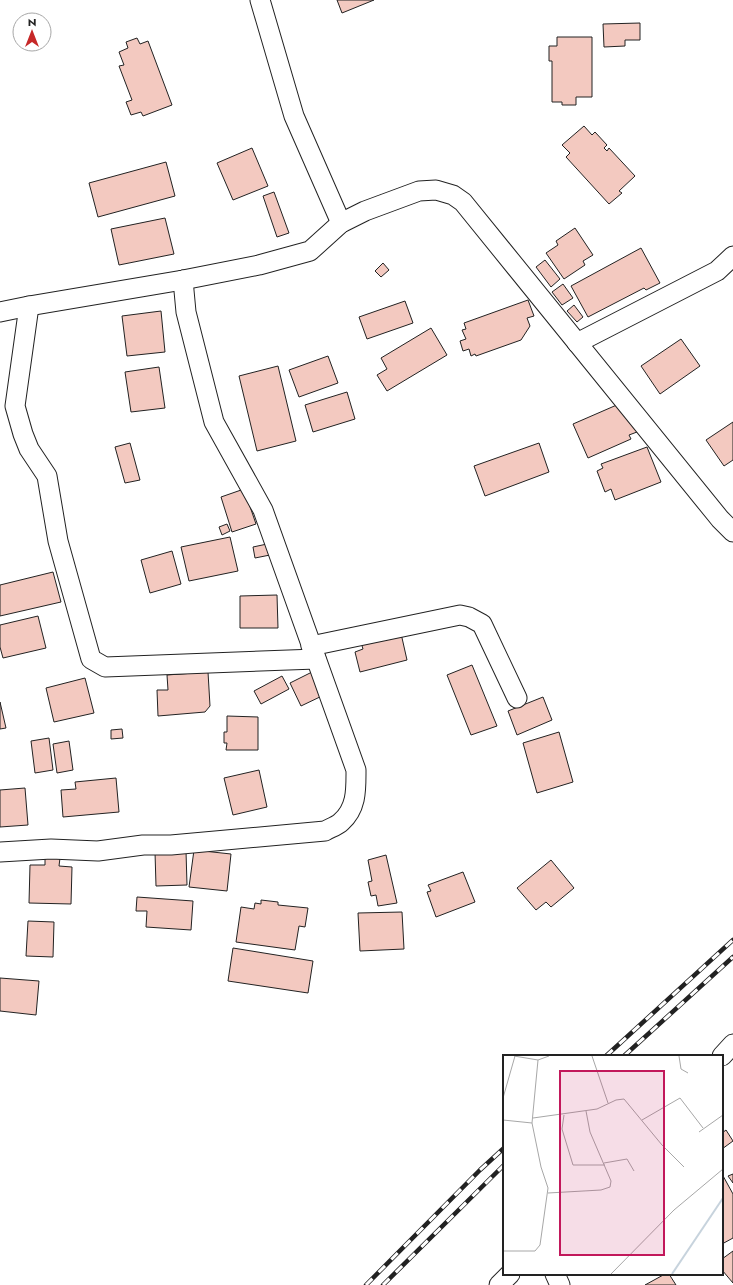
<svg xmlns="http://www.w3.org/2000/svg" width="733" height="1285" font-family="Jost,sans-serif">
	<rect width="100%" height="100%" fill="#fff"/>
	<!-- building -->
	<g fill="#f3c9c0" stroke="#222">
		<path d="M337 0H374L342 13Z"/>
		<path d="M640 23V40H625V46L604 47 603 24Z"/>
		<path d="M557 37H592V97H576V105H562V102H552V61H549V46H557Z"/>
		<path d="M137 38 140 44 148 41 172 105 143 116 141 112 131 115 126 102 132 100 119 66 124 65 119 52 128 48 126 42Z"/>
		<path d="M584 126 592 135 595 132 607 145 604 148 607 151 609 148 635 176 619 191 622 193 609 204 566 157 570 153 562 145Z"/>
		<path d="M252 148 268 186 233 200 217 163Z"/>
		<path d="M166 162 175 196 98 217 89 183Z"/>
		<path d="M274 192 289 233 277 237 263 196Z"/>
		<path d="M165 218 174 254 119 265 111 229Z"/>
		<path d="M575 228 593 255 583 261 585 265 564 279 546 253 558 245 556 241Z"/>
		<path d="M641 248 660 283 646 290 644 288 588 317 571 286Z"/>
		<path d="M545 260 560 279 551 287 536 267Z"/>
		<path d="M383 263 389 270 381 277 375 271Z"/>
		<path d="M563 284 573 298 562 305 552 292Z"/>
		<path d="M528 300 534 316 527 318 530 326 521 340 476 356 475 354 471 356 469 349 463 351 460 341 466 339 462 330 466 329 464 323Z"/>
		<path d="M405 301 413 323 367 339 359 317Z"/>
		<path d="M574 305 583 317 577 322 567 311Z"/>
		<path d="M161 311 165 352 127 356 122 316Z"/>
		<path d="M431 328 447 355 387 391 377 375 387 369 381 358Z"/>
		<path d="M681 339 700 366 660 394 641 366Z"/>
		<path d="M328 356 338 383 299 397 289 370Z"/>
		<path d="M278 366 296 441 257 451 239 376Z"/>
		<path d="M159 367 165 408 131 412 125 372Z"/>
		<path d="M347 392 355 419 313 432 305 405Z"/>
		<path d="M619 404 625 417 629 415 637 432 629 435 631 439 588 458 573 424Z"/>
		<path d="M733 422V460L724 466 706 440Z"/>
		<path d="M130 443 140 480 125 483 115 447Z"/>
		<path d="M539 443 549 472 485 496 474 466Z"/>
		<path d="M647 447 661 482 615 500 611 489 605 492 597 471 603 468 601 464Z"/>
		<path d="M244 489 256 524 232 532 221 497Z"/>
		<path d="M227 524 230 531 222 535 219 527Z"/>
		<path d="M230 537 238 571 189 581 181 547Z"/>
		<path d="M267 544 270 555 255 558 253 547Z"/>
		<path d="M172 551 181 584 150 593 141 560Z"/>
		<path d="M53 572 61 602 0 616V585Z"/>
		<path d="M277 595 278 628H240V596Z"/>
		<path d="M38 616 46 648 3 658 0 647V625Z"/>
		<path d="M400 629 407 660 360 672 355 652 363 649 360 639Z"/>
		<path d="M472 665 497 726 471 735 447 675Z"/>
		<path d="M208 672 210 706 205 712 158 716 157 690H168L167 675Z"/>
		<path d="M312 672 324 695 301 706 290 683Z"/>
		<path d="M282 676 289 689 261 704 254 691Z"/>
		<path d="M85 678 94 713 54 722 46 688Z"/>
		<path d="M543 697 552 720 517 735 508 711Z"/>
		<path d="M0 702 6 728 0 729Z"/>
		<path d="M227 716 258 717V750H226L227 743H224V732H227Z"/>
		<path d="M122 729 123 738 111 739V730Z"/>
		<path d="M559 732 573 782 537 793 523 743Z"/>
		<path d="M49 738 53 770 35 773 31 741Z"/>
		<path d="M69 741 73 770 57 773 53 744Z"/>
		<path d="M259 770 267 807 233 815 224 778Z"/>
		<path d="M116 778 119 812 63 817 61 790 76 789 75 782Z"/>
		<path d="M25 788 28 825 0 827V790Z"/>
		<path d="M194 850 231 854 227 891 189 887Z"/>
		<path d="M186 851 187 885 156 886 155 852Z"/>
		<path d="M386 855 397 903 378 906 376 895 371 896 368 882 372 881 368 860Z"/>
		<path d="M45 858H60L59 866 72 867 71 904 29 903 30 865H45Z"/>
		<path d="M551 860 574 888 551 907 546 902 536 910 517 888Z"/>
		<path d="M463 872 475 902 436 917 427 892 431 891 428 885Z"/>
		<path d="M137 897 193 901 191 930 146 927 147 911H136Z"/>
		<path d="M261 900 278 902V905L308 908 305 927 299 926 295 950 236 942 241 907 254 909 255 903 261 904Z"/>
		<path d="M402 912 404 949 360 951 358 913Z"/>
		<path d="M28 921 54 922 53 957 26 956Z"/>
		<path d="M233 948 313 961 308 993 228 981Z"/>
		<path d="M0 978 39 981 36 1015 0 1011Z"/>
		<path d="M726 1130 733 1141 722 1149V1133Z"/>
		<path d="M722 1174 733 1194V1238L722 1244Z"/>
		<path d="M733 1174V1183L728 1176Z"/>
		<path d="M733 1251V1283L722 1270V1259Z"/>
		<path d="M665 1274H669L676 1285H645Z"/>
	</g>
	<g fill="none" stroke-linecap="round" stroke-linejoin="round">
		<!-- street casing -->
		<g stroke="#222" stroke-width="21">
			<g id="street">
				<path d="M260 0 294 116 341 223"/>
				<path d="M29 306 15 406 23 434 29 449 47 476 58 541 91 659 105 667 316 659"/>
				<path d="M0 312 29 306 183 280 259 265 310 251 341 223 365 211 419 191 436 190 453 195 463 202 720 519 733 532"/>
				<path d="M577 343 717 271 733 256"/>
				<path d="M311 646 460 615 469 617 482 624 517 698"/>
				<path d="M0 852 51 849 98 851 143 845H171L325 831C330 828 337 826 341 822 357 808 356 789 356 770L263 510 214 422 186 312 183 280"/>
				<path d="M722 1056 733 1044"/>
				<path d="M555 1274 560 1285"/>
				<path d="M499 1285 510 1274"/>
			</g>
		</g>
		<!-- street -->
		<use href="#street" stroke="#fff" stroke-width="19"/>
		<!-- rail casing -->
		<g stroke="#222" stroke-width="4.5">
			<g id="rail">
				<path d="M606 1056 733 940"/>
				<path d="M624 1056 733 957"/>
				<path d="M366 1285 480 1170 504 1148"/>
				<path d="M383 1285 504 1165"/>
			</g>
		</g>
		<!-- rail -->
		<use href="#rail" stroke="#fff" stroke-width="3" stroke-dasharray="9" stroke-linecap="butt"/>
	</g>
	<!-- overview -->
	<g transform="translate(503 1055)">
		<rect width="220" height="220" fill="#fff"/>
		<path fill="none" stroke="#c7d3dd" stroke-width="2" d="M169 219 220 143"/>
		<path fill="none" stroke="#a7a7a7" stroke-width="1" d="M11 1 35 5 46 1M89 1 105 48M176 1 178 14 185 18M0 43 12 1M61 60 59 74 70 110H102M30 63 94 54 113 45 121 44 159 90 181 112M0 65 29 68M139 65 177 43 200 73M196 77 220 60M101 108 124 104 131 116M45 138 98 135 107 132 108 126 87 77 83 56M0 196H32L37 190 45 133 38 112 29 68 35 5M108 219 171 155 220 114"/>
		<path fill="#c2185b" fill-opacity="0.15" stroke="#c2185b" stroke-width="2" d="M57 16H161V200H57Z"/>
		<rect width="220" height="220" fill="none" stroke="#222" stroke-width="2"/>
	</g>
	<!-- north arrow -->
	<g transform="translate(32 32)"><circle r="19" fill="#ffffff" stroke="#a7a7a7"/>
	<path d="M0-3L7 15L0 10L-7 15Z" fill="#c62828"/>
	<text y="-6" font-size="11" font-weight="bold" text-anchor="middle" fill="#222222">N</text>
	</g>
</svg>
